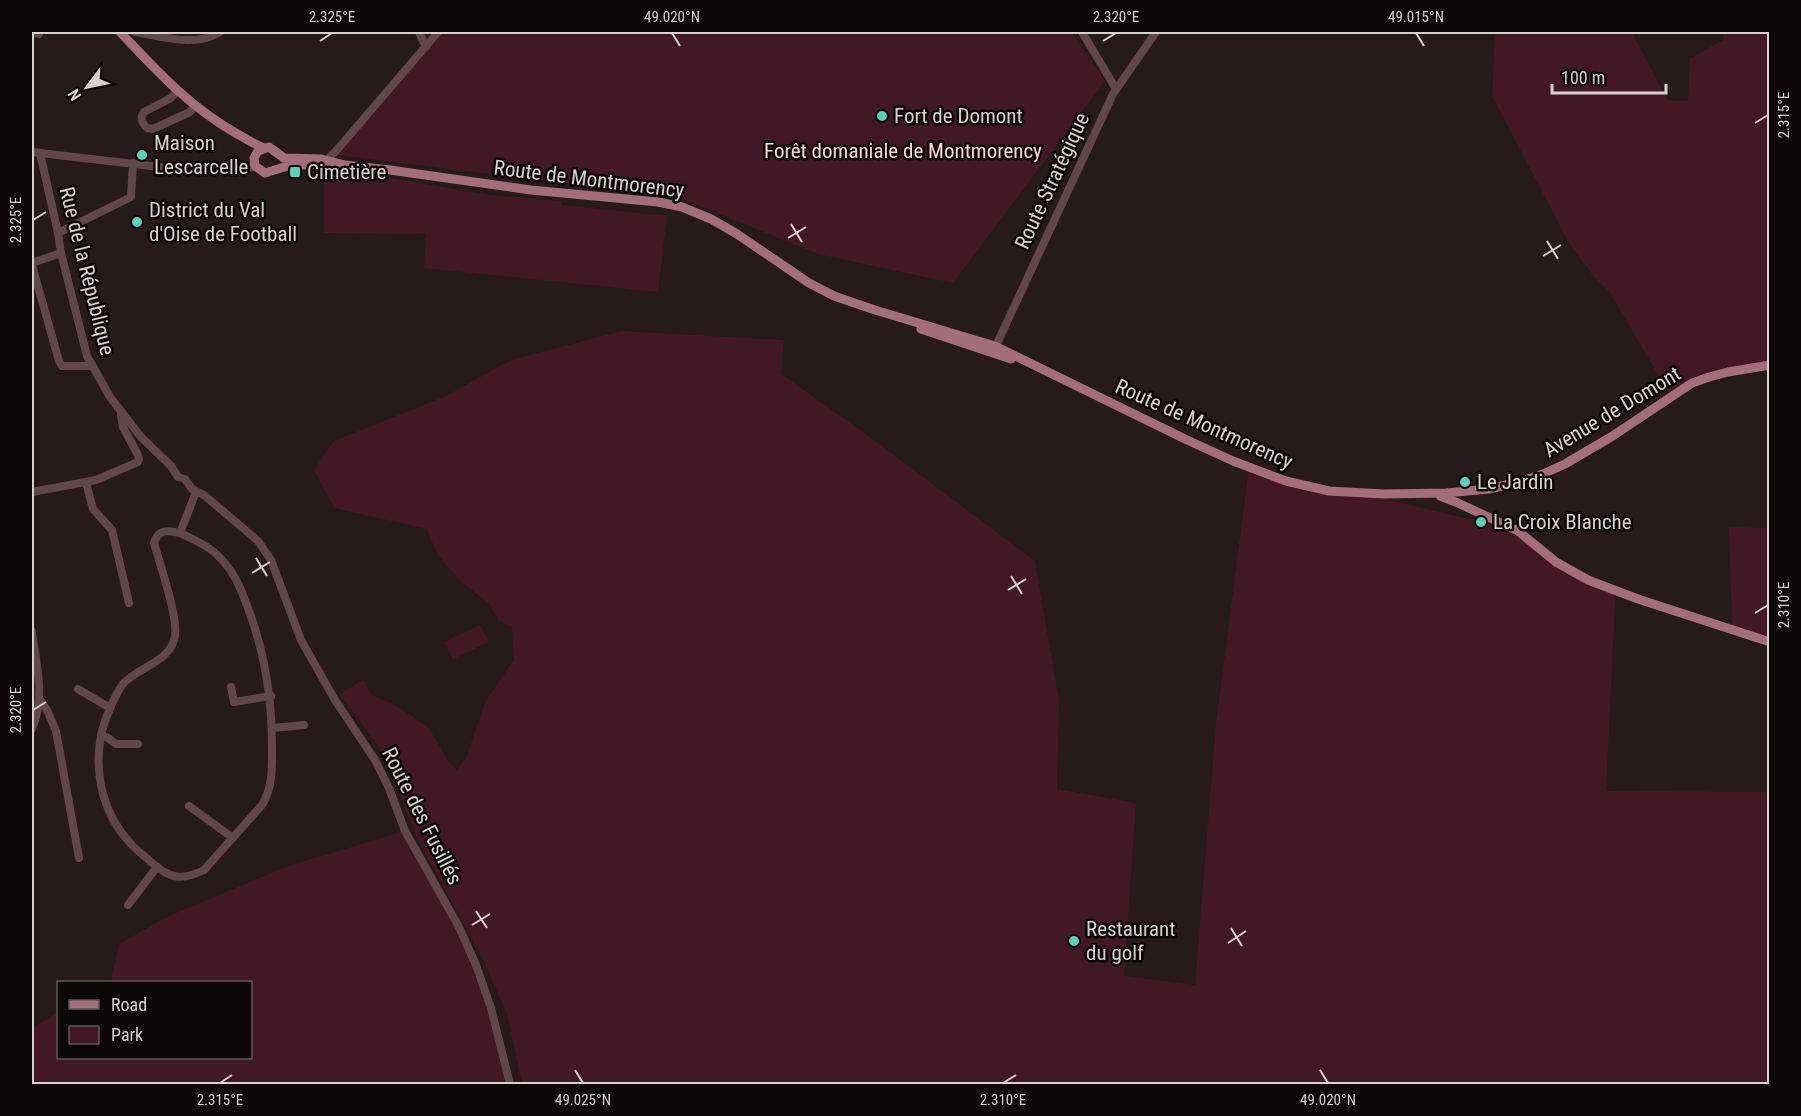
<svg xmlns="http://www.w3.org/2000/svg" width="1801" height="1116" font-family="'Roboto Condensed',sans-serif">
	<rect width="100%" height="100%" fill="#261a1d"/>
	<!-- green -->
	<g fill="#421826">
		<path d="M438 32H1071L1105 81 953 283 818 254 688 201 666 196 337 155Z"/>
		<path d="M1495 32H1632L1667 100 1688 101 1690 58 1724 40 1723 32H1769V366L1709 377 1671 397 1609 291 1594 277 1569 243 1492 96Z"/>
		<path d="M324 171 389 178 489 195 561 201V205L667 216 658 292 424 268 426 233 410 234 324 233Z"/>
		<path d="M622 331 784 340 781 374 870 437 1035 561 1059 701 1057 789 1136 803 1124 976 1195 985 1216 724 1249 467 1308 487 1360 493 1502 527 1579 576 1614 590 1615 605 1606 791 1769 792V1084H522L507 1014 484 962 415 834 383 753 340 694 363 680 372 695 397 706 429 728 449 763 457 770 466 758 486 700 514 660 512 627 498 620 490 604 461 582 437 554 427 529 334 508 314 470 334 441 446 396 511 360Z"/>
		<path d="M1729 527 1769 528V639L1732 627Z"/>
		<path d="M480 625 489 642 453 659 444 642Z"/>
		<path d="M405 831 476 965 510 1084H32V1028L58 1012V1058H250V982H111L119 944 169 916 288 866Z"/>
	</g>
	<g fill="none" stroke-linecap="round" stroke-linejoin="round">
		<!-- minor -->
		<g stroke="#61464d" stroke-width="8">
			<path d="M32 32 39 34"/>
			<path d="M135 32C160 36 196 48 220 32"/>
			<path d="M419 32 426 47"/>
			<path d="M1082 32 1116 89"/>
			<path d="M177 91 171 98 144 112C139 118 142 123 147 128L153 129 190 112 195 106"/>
			<path d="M32 152 185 170H242L255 166"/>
			<path d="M40 153 58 233 61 253 87 356 110 397 141 437 171 466 178 477 185 479 192 489 204 495 258 541 271 560 301 640 335 700 375 760 389 788 405 831 458 925 476 965 491 1008 510 1084"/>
			<path d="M323 164 336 151 438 32"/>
			<path d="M58 233 131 197 133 163"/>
			<path d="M32 263 61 253"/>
			<path d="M32 265 59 361 62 366H92"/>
			<path d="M994 350 1113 94 1156 32"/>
			<path d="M86 483 93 509 112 530 129 603"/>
			<path d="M32 492 96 480 138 462 139 459 138 455 123 427 121 415"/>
			<path d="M180 533C195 540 211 547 222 560 235 573 242 592 248 608 265 653 272 699 272 747 272 768 273 787 262 805L204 870C182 881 170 879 151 862 145 856 137 851 131 844 100 811 91 763 105 721 110 709 115 694 123 684 138 667 171 662 175 636 178 616 160 565 154 543 158 529 168 530 180 533L196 492"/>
			<path d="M32 631C36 664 46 697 32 729"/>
			<path d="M231 687 234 702 271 696"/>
			<path d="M78 689 110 708"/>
			<path d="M40 700 47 710 56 731 79 858"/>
			<path d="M272 728 304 725"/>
			<path d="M101 735 108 738 116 744H138"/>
			<path d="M189 806 233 838"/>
			<path d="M128 905 157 867"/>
		</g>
		<!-- major -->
		<g stroke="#a46d7c" stroke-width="9">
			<path d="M120 32C158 72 189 107 239 135 247 139 255 145 264 148"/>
			<path d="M345 165 321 159 284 158 269 147 258 151 254 158 255 166 265 173 291 165H345L390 170 531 190 658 202 682 207 711 219 737 234 809 283 834 296 875 310 995 346 1185 439 1233 461 1286 481 1329 491 1384 494 1446 493 1489 489 1519 482 1543 474 1565 464 1611 437 1692 383 1709 377 1728 372 1770 365"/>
			<path d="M921 329 1011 359"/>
			<path d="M1440 496 1458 503 1518 531 1556 562 1588 580 1638 599 1770 642"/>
		</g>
	</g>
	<!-- ticks -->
	<path fill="none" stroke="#d8cfd1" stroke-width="2" d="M672 33 680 46M1416 33 1424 46M320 41 332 33M1103 41 1116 33M1755 123 1768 115M33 220 46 212M791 224 802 242M788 238 806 227M1547 241 1558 259M1543 256 1561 245M256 558 267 576M252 573 270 562M1011 576 1022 594M1008 590 1026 579M1755 613 1768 605M33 710 46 702M476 911 487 928M472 925 490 914M1231 928 1242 946M1228 943 1246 931M575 1070 583 1083M1320 1070 1328 1083M220 1083 232 1075M1003 1083 1016 1075"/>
	<!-- markers -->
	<g fill="#5dceb8" stroke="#0c0708" stroke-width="2">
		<circle cx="882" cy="116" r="6"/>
		<circle cx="142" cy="155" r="6"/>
		<rect x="289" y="166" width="12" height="12" rx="3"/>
		<circle cx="137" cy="222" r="6"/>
		<circle cx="1465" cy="482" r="6"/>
		<circle cx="1481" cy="522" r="6"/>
		<circle cx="1074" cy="941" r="6"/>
	</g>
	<g text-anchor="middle" stroke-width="5" stroke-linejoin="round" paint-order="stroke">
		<!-- poi labels -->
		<g font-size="21" fill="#d8cfd1" stroke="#0c0708" text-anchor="start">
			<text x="894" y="123">Fort de Domont</text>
			<text x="154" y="150">Maison<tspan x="154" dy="24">Lescarcelle</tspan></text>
			<text x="307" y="179">Cimetière</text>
			<text x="149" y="217">District du Val<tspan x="149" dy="24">d'Oise de Football</tspan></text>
			<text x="1477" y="489">Le Jardin</text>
			<text x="1493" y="529">La Croix Blanche</text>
			<text x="1086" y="936">Restaurant<tspan x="1086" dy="24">du golf</tspan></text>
		</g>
		<!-- park labels -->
		<g font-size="21" fill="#fcd5de" stroke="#0c0708">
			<text x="903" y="158">Forêt domaniale de Montmorency</text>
		</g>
		<!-- street labels -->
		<g font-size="21" fill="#d8cfd1" stroke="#0c0708">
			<text transform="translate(589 179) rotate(7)" y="7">Route de Montmorency</text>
			<text transform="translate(1052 181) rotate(-65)" y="7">Route Stratégique</text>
			<text transform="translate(87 271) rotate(76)" y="7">Rue de la République</text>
			<text transform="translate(1612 412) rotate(-31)" y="7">Avenue de Domont</text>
			<text transform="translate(1204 424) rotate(24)" y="7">Route de Montmorency</text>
			<text transform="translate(422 816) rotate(63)" y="7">Route des Fusillés</text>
		</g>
	</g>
	<!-- border -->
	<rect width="1801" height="1116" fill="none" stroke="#0c0708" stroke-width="66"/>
	<!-- legend -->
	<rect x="57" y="981" width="195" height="78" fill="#0c0708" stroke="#5e5758" stroke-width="1.5"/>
	<rect x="69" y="1000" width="30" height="9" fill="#a46d7c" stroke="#5e5758" stroke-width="1.5"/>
	<text x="111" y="1011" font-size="18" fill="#d8cfd1">Road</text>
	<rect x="69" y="1026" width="30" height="18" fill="#421826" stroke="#5e5758" stroke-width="1.5"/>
	<text x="111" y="1041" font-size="18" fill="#d8cfd1">Park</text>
	<!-- north arrow -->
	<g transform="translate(87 87) rotate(238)" stroke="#0c0708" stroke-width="4.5" paint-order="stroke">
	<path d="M0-4.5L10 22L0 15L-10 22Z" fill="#d8cfd1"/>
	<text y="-9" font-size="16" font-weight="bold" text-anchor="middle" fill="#d8cfd1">N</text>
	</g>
	<!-- scale -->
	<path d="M1552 84v9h114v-9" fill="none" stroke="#d8cfd1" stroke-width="3"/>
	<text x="1561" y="84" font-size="18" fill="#d8cfd1" stroke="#0c0708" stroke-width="4.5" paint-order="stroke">100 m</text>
	<rect x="33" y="33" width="1735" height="1050" fill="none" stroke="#d8cfd1" stroke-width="2"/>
	<g font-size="15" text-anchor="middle" fill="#d8cfd1">
		<text x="332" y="22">2.325°E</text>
		<text x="672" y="22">49.020°N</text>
		<text x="1116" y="22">2.320°E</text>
		<text x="1416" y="22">49.015°N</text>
		<text transform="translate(1784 115) rotate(-90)" y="5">2.315°E</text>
		<text transform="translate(16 220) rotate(-90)" y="5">2.325°E</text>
		<text transform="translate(1784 605) rotate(-90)" y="5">2.310°E</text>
		<text transform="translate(16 710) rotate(-90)" y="5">2.320°E</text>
		<text x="220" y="1105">2.315°E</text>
		<text x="583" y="1105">49.025°N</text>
		<text x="1003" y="1105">2.310°E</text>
		<text x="1328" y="1105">49.020°N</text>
	</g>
</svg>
